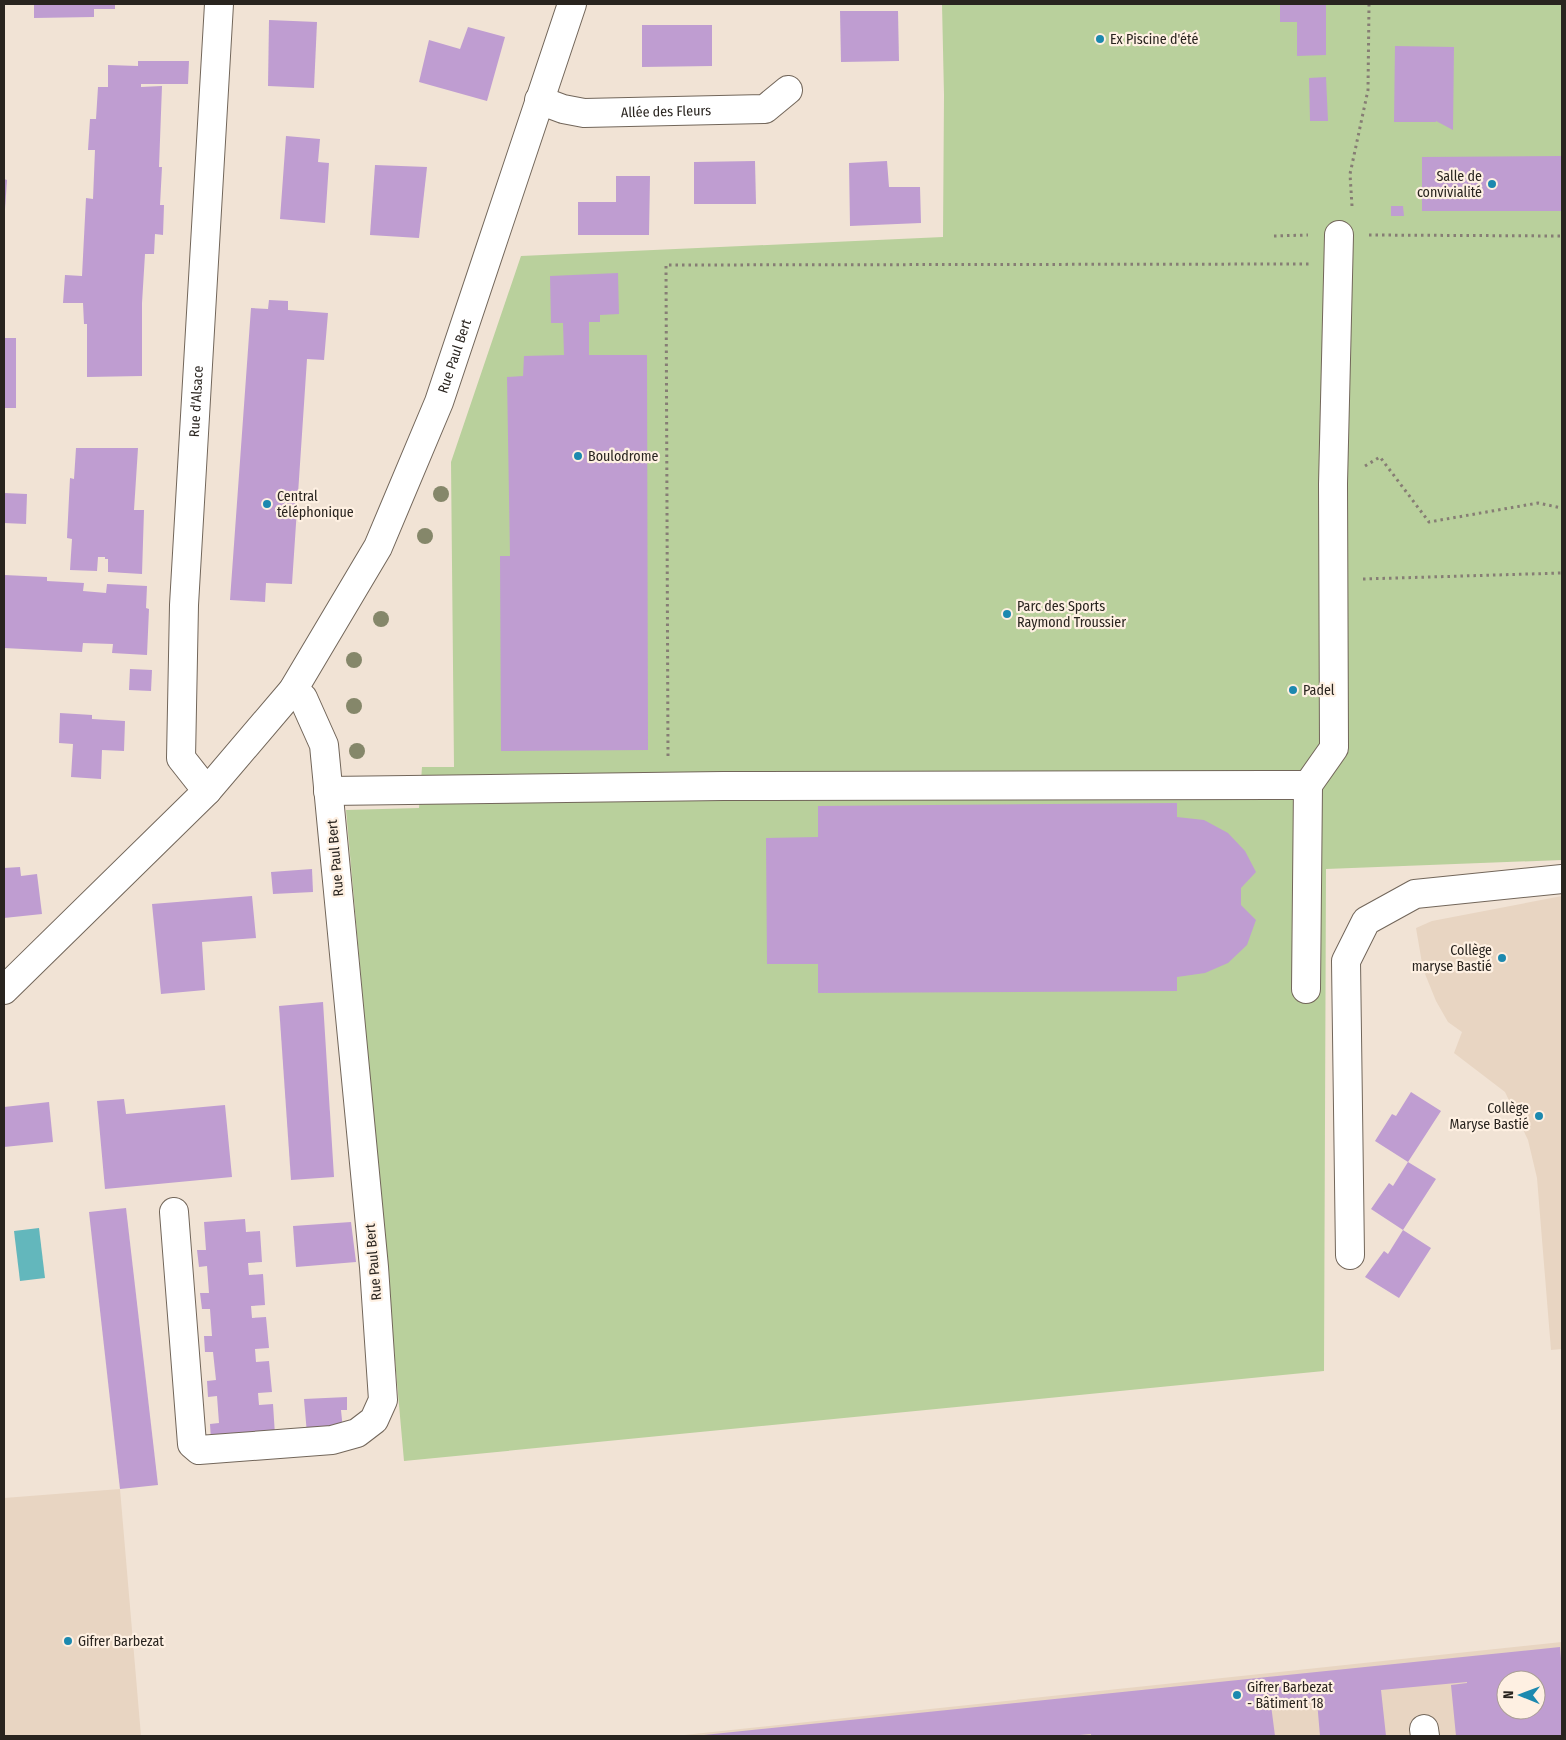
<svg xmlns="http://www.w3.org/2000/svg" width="1566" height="1740" font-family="'Fira Sans Condensed',sans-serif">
	<rect width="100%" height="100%" fill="#f1e3d5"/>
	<!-- built -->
	<g fill="#e8d5c2" fill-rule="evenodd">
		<path d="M1562 896V1349L1551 1350 1537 1178 1528 1140 1505 1092 1454 1053 1462 1032 1448 1022 1436 1001 1423 969 1416 928 1432 921Z"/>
		<path d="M120 1489 141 1736H4V1498Z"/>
		<path d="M1562 1642V1736H673H675ZM1506 1680H1536V1710H1506Z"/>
	</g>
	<!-- green -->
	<path fill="#b9d09c" d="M942 4H1562V860L1326 869 1324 1371 404 1461 346 810 419 808 422 767H454L451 462 521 256 943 237 944 95Z"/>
	<!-- water -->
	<path fill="#63b7bc" d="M39 1228 45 1278 20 1281 14 1231Z"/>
	<!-- building -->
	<g fill="#bf9dd1" fill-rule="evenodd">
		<path d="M34 4H115V9H94V17L34 18Z"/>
		<path d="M1280 4H1326V55L1297 56V22H1280Z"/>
		<path d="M840 11H898L899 61 841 62Z"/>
		<path d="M269 20 317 22 314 88 268 86Z"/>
		<path d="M642 25H712V66L642 67Z"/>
		<path d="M468 27 505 37 487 101 419 82 429 40 460 49Z"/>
		<path d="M1395 46 1454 47 1453 130 1436 121V122H1394Z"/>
		<path d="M138 61H189L188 84H141V87L162 86 159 167H162L160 205H164L163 235 155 234 154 254H145L142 303V376L87 377V324H84L83 303H63L65 275 82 276 86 198 93 199 95 150H88L90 119H96L98 87H108V65L138 66Z"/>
		<path d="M1326 77 1328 121H1310L1309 78Z"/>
		<path d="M286 136 320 139 318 162 329 163 325 223 280 219Z"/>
		<path d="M1562 156V211H1422V157Z"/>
		<path d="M755 161 756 204H694V162Z"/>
		<path d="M887 161 889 187H920L921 223 850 226 849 163Z"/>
		<path d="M375 165 427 167 419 238 370 235Z"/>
		<path d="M616 176H650L649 235H578V202H616Z"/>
		<path d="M4 179 7 180 5 209H4Z"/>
		<path d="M1391 206H1403L1404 216H1391Z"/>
		<path d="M618 273 619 314 600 315V322H589V355H647L648 750 501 751 500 556H510L507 377 523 376 524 356 564 355 563 323H551L550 276Z"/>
		<path d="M269 300 288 301V310L328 313 324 360 307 359 292 584 266 583 265 602 230 600 251 308 268 309Z"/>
		<rect x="4" y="338" width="12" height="70"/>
		<path d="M76 448H138L134 510H144L142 574 108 572V559H105V557H98L97 571 70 570 72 539 67 538 70 478 74 479Z"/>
		<path d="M4 493 27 494 26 524 4 523Z"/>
		<path d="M4 575 47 577V581L84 583 83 591 106 593 107 584 147 586 146 608 149 609 147 655 112 653 113 644 83 643 82 652 4 648Z"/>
		<path d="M130 669 152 670 151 691 129 690Z"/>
		<path d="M60 713 92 715V719L125 721 124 751 102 750 101 779 71 777 73 744 59 743Z"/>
		<path d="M1177 803V817L1204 820 1228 833 1245 851 1256 872 1241 888V905L1256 920 1247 945 1228 963 1205 973 1177 977V991L818 993V964H767L766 838 818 837V806Z"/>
		<path d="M20 867 21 876 37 874 42 914 4 918V868Z"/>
		<path d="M312 869 313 892 273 894 271 872Z"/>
		<path d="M252 896 256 938 202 942 205 990 161 994 152 904Z"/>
		<path d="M323 1002 334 1177 291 1180 279 1006Z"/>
		<path d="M1411 1092 1441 1111 1408 1162 1375 1141 1392 1114 1396 1116Z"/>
		<path d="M124 1099 126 1114 225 1105 232 1177 105 1189 97 1101Z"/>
		<path d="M49 1102 53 1142 4 1147V1107Z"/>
		<path d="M1408 1162 1436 1179 1403 1230 1371 1209 1389 1183 1393 1186Z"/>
		<path d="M126 1208 158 1485 120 1489 89 1212Z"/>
		<path d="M245 1219 246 1232 260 1231 262 1262 248 1263 249 1275 263 1274 265 1305 251 1306 252 1318 266 1317 269 1348 255 1349 256 1362 269 1361 272 1392 258 1393 259 1405 273 1404 275 1435 211 1440 210 1424 219 1423 217 1396 208 1397 207 1381 216 1380 213 1352H205L204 1336H212L210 1309H202L200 1293H209L207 1266 199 1267 197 1250H206L204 1222Z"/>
		<path d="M351 1222 356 1262 296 1267 293 1226Z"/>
		<path d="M1403 1230 1431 1248 1399 1298 1365 1277 1384 1251 1388 1254Z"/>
		<path d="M347 1397V1410H341L343 1430 307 1434 304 1399Z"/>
		<path d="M1560 1647 1562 1670V1736H1456L1451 1685 1467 1683V1682L1381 1690 1386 1736H1320L1317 1701 1271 1705 1275 1736H1091V1734L1068 1736H704V1735ZM1506 1680H1536V1710H1506Z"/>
	</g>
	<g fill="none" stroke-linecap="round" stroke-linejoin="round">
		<!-- minor casing -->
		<g stroke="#72665a" stroke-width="30">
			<g id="minor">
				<path id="s1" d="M539 100 563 109 584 113 765 109 788 90"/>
				<path id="s2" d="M207 791 181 758 184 605 219 4"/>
				<path d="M328 791 723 786 1308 785 1334 748 1333 484 1339 235"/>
				<path d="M1306 989 1308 785"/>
				<path id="s3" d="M4 990 207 791 293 690 378 547 439 402 572 4"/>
				<path d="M174 1212 192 1444 199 1450 332 1440 357 1433 374 1420 383 1400 374 1267 324 745 303 698 293 690"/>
				<path d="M1350 1255 1346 961 1366 921 1415 894 1562 879"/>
				<path d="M1424 1729 1425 1736"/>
			</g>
		</g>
		<!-- path -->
		<g stroke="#867d74" stroke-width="3" stroke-dasharray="2.5 4" stroke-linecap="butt">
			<path d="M1352 206 1350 174 1368 90 1369 4"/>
			<path d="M1369 235 1562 236"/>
			<path d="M1274 236 1308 235"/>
			<path d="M1365 466 1380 457 1429 522 1538 503 1562 508"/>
			<path d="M1363 579 1562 573"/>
			<path d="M668 756 666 265 1309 264"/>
		</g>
		<!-- minor -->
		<use href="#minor" stroke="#fff" stroke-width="28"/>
	</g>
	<!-- trees -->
	<g fill="#85876a">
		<circle cx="441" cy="494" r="8"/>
		<circle cx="425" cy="536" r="8"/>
		<circle cx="381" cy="619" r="8"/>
		<circle cx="354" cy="660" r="8"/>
		<circle cx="354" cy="706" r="8"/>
		<circle cx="357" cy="751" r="8"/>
	</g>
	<!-- markers -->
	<g fill="#1c89af" stroke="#fef0e2" stroke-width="2">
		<circle cx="1100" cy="39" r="5"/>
		<circle cx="1492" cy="184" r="5"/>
		<circle cx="578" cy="456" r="5"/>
		<circle cx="267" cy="504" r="5"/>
		<circle cx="1007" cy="614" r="5"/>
		<circle cx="1293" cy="690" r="5"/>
		<circle cx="1502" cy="958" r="5"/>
		<circle cx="1539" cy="1116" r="5"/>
		<circle cx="68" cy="1641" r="5"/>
		<circle cx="1237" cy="1695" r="5"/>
	</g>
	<g text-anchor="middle" stroke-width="4.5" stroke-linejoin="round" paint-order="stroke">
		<!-- poi labels -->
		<g font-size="14" fill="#29241f" stroke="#fef0e2" text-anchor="start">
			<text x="1110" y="44">Ex Piscine d'été</text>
			<text x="1482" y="181" text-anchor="end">Salle de<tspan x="1482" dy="16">convivialité</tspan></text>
			<text x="588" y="461">Boulodrome</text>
			<text x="277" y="501">Central<tspan x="277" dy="16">téléphonique</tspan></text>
			<text x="1017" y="611">Parc des Sports<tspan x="1017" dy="16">Raymond Troussier</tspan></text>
			<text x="1303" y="695">Padel</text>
			<text x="1492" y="955" text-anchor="end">Collège<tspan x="1492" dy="16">maryse Bastié</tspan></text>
			<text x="1529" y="1113" text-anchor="end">Collège<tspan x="1529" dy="16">Maryse Bastié</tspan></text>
			<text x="78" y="1646">Gifrer Barbezat</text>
			<text x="1247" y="1692">Gifrer Barbezat<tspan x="1247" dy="16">- Bâtiment 18</tspan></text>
		</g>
		<!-- street labels -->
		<g font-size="14" fill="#29241f" stroke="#fef0e2">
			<text dy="5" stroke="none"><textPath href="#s1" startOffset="129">Allée des Fleurs</textPath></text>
			<text dy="5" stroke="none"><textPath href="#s3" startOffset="789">Rue Paul Bert</textPath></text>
			<text dy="5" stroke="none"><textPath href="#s2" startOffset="399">Rue d'Alsace</textPath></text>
			<text transform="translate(335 858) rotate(-95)" y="5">Rue Paul Bert</text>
			<text transform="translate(373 1262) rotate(-95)" y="5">Rue Paul Bert</text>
		</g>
	</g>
	<!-- border -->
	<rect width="1566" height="1740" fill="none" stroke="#29241f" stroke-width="10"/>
	<!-- north arrow -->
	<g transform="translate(1521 1695) rotate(271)"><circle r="24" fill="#fef0e2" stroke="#a99e94"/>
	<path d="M0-4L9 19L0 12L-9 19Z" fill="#1c89af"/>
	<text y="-8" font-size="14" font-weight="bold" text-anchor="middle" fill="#29241f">N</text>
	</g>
</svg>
